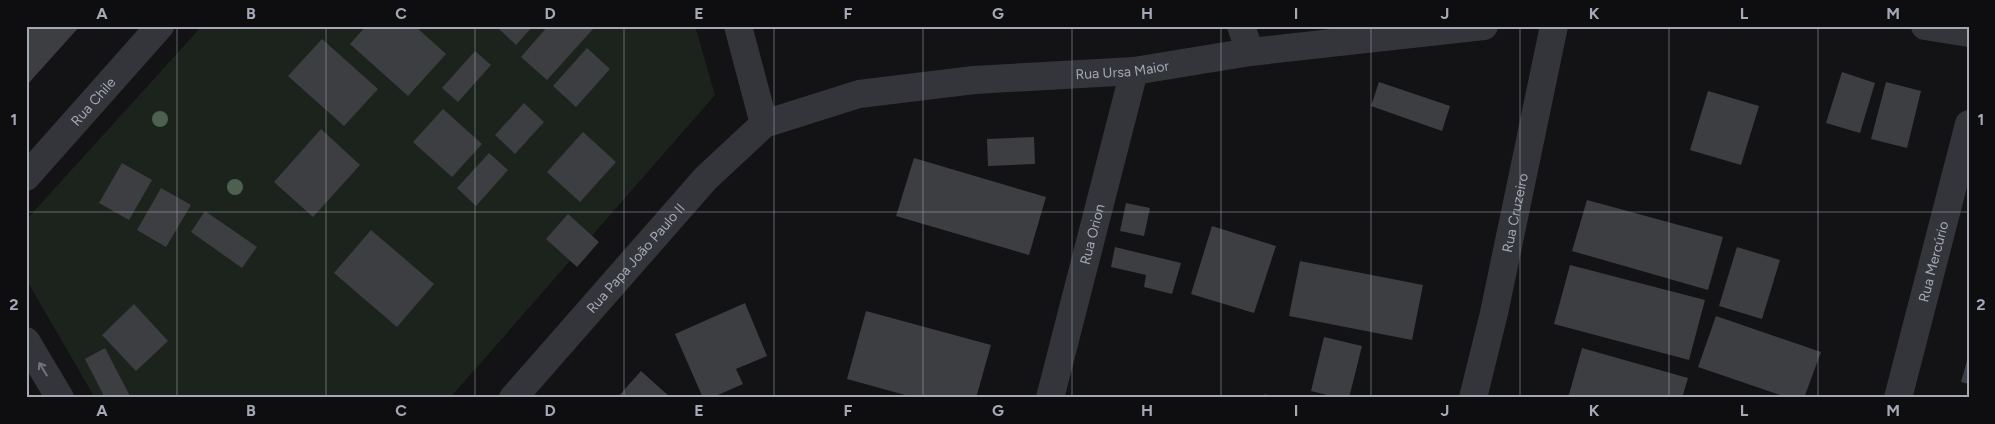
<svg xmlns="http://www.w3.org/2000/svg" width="1995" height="424" font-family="Figtree,sans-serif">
	<rect width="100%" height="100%" fill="#131315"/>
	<!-- green -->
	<path fill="#1b231c" d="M202 26H695L715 95 450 398H95L26 279V220Z"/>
	<!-- building -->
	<g fill="#3d3e42">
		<path d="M26 26H80L26 86Z"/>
		<path d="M366 26H415L446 54 408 96 350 44Z"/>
		<path d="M496 26H533L516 45Z"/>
		<path d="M548 26H590L593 29 547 80 521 57Z"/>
		<path d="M322 39 378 89 344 126 288 76Z"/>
		<path d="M587 48 610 69 576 107 553 86Z"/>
		<path d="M475 51 491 65 458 102 442 88Z"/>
		<path d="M1842 72 1875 83 1860 133 1826 123Z"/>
		<path d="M1379 82 1450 106 1442 131 1371 106Z"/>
		<path d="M1886 82 1921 91 1907 148 1871 139Z"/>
		<path d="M1708 91 1759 106 1741 165 1690 150Z"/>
		<path d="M524 103 544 122 515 154 495 135Z"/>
		<path d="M443 109 482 144 452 177 413 142Z"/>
		<path d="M321 129 360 165 313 217 274 182Z"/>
		<path d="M583 132 616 162 580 202 547 172Z"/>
		<path d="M1034 137 1035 164 988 166 987 139Z"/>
		<path d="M489 153 508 170 476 206 457 188Z"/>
		<path d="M914 158 1046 197 1029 255 896 216Z"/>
		<path d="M122 163 152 180 129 220 99 203Z"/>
		<path d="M161 188 191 205 166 247 137 230Z"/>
		<path d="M1587 200 1723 237 1708 290 1572 251Z"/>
		<path d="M1126 203 1150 208 1144 236 1120 231Z"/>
		<path d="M205 211 257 247 242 268 191 232Z"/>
		<path d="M568 214 599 242 577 267 546 239Z"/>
		<path d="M1212 226 1276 246 1254 313 1191 294Z"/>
		<path d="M371 230 434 284 397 327 334 273Z"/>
		<path d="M1115 247 1181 263 1172 294 1144 287 1146 275 1111 267Z"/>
		<path d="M1737 247 1780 260 1762 319 1719 306Z"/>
		<path d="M1300 261 1423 285 1412 340 1289 316Z"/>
		<path d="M1570 265 1705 300 1689 360 1554 324Z"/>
		<path d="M745 303 767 356 736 369 743 384 711 398H703L675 334Z"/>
		<path d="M134 304 168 341 136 371 102 335Z"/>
		<path d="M866 311 991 345 976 398H916L847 379Z"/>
		<path d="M1716 316 1821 352 1804 398H1789L1698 367Z"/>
		<path d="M1324 337 1362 346 1349 398H1339L1311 391Z"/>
		<path d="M105 348 131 398H105L85 359Z"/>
		<path d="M1582 348 1688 378 1682 398H1568Z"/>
		<path d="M1968 357H1969V384L1961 382Z"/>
		<path d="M641 371 671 398H617Z"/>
		<path d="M1265 394 1275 398H1263Z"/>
	</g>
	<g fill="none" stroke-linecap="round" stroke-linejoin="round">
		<!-- minor -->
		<g stroke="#34353a" stroke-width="28">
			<path d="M738 26 764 124"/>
			<path d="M1241 26 1250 52"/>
			<path d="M1925 26 1969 33"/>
			<path id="s1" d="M26 177 160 26"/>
			<path d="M26 341 60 398"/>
			<path id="s2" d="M513 398 706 178 764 124 859 94 974 80 1134 71 1250 52 1484 26"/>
			<path id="s3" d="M1050 398 1134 71"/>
			<path id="s4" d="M1473 398 1494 313 1554 26"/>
			<path id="s5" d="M1898 398 1969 124"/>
		</g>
	</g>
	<!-- trees -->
	<g fill="#4c614f">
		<circle cx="160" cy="119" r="8"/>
		<circle cx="235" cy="187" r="8"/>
	</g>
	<!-- one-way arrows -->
	<defs><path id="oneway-shaft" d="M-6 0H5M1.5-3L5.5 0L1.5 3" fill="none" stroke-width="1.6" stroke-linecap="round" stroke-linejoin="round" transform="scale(1.25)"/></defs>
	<use stroke="#72757e" href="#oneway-shaft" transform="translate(43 369) rotate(-121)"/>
	<!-- grid -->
	<path fill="none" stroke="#a4a9b5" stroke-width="1" stroke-opacity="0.55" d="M177 26V398M326 26V398M475 26V398M624 26V398M774 26V398M923 26V398M1072 26V398M1221 26V398M1371 26V398M1520 26V398M1669 26V398M1818 26V398M26 212H1969"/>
	<g text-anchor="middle" stroke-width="4" stroke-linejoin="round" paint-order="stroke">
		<!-- street labels -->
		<g font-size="14" fill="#a4a9b5" stroke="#0e0e10">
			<text dy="5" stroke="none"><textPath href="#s2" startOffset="736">Rua Ursa Maior</textPath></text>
			<text dy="5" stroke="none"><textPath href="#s1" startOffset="101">Rua Chile</textPath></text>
			<text dy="5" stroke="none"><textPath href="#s4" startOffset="190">Rua Cruzeiro</textPath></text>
			<text dy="5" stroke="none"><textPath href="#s3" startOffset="169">Rua Orion</textPath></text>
			<text dy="5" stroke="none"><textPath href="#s2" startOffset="186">Rua Papa João Paulo II</textPath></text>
			<text dy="5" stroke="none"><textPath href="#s5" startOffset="141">Rua Mercúrio</textPath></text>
		</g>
	</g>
	<!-- border -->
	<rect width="1995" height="424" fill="none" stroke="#0e0e10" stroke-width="55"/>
	<rect x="28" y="28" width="1940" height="368" fill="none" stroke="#a4a9b5" stroke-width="2"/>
	<g font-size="16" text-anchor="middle" font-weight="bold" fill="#a4a9b5">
		<text x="102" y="19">A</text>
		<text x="251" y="19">B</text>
		<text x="401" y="19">C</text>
		<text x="550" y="19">D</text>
		<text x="699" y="19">E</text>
		<text x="848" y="19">F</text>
		<text x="998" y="19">G</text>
		<text x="1147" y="19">H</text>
		<text x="1296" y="19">I</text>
		<text x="1445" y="19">J</text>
		<text x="1594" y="19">K</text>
		<text x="1744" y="19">L</text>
		<text x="1893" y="19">M</text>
		<text x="14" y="125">1</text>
		<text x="1981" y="125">1</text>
		<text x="14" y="310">2</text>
		<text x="1981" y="310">2</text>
		<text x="102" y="416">A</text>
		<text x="251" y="416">B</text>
		<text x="401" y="416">C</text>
		<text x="550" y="416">D</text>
		<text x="699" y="416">E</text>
		<text x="848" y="416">F</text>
		<text x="998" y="416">G</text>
		<text x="1147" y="416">H</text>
		<text x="1296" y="416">I</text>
		<text x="1445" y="416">J</text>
		<text x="1594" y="416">K</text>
		<text x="1744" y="416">L</text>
		<text x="1893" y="416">M</text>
	</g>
</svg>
